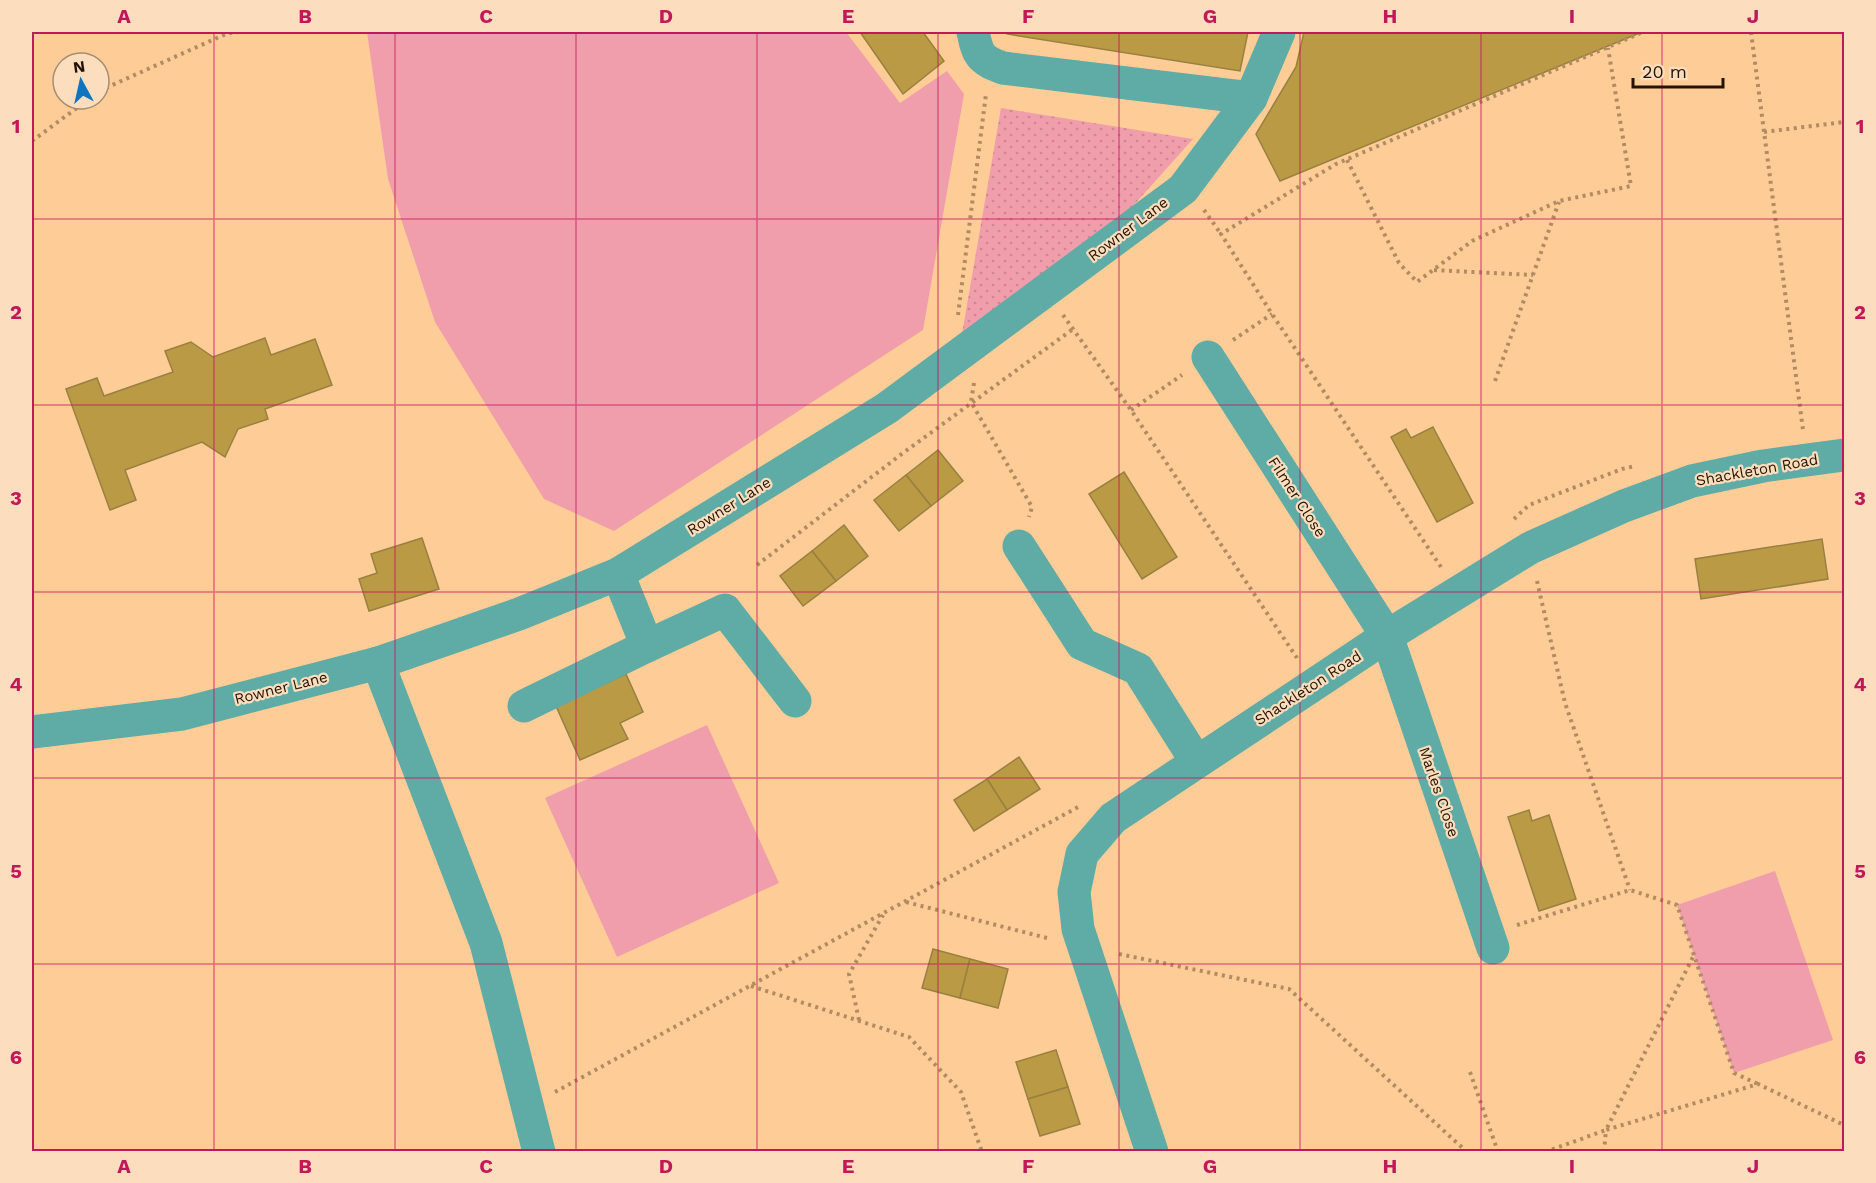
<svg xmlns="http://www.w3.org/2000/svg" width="1876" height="1183" font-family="'Work Sans',sans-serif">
	<defs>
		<pattern id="park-dots" width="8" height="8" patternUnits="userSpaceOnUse" patternTransform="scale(1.5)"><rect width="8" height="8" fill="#f09eac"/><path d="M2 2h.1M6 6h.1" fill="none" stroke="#ce8792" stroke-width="1.8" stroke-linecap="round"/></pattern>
	</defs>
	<rect width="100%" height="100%" fill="#fecc97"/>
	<!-- park -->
	<path fill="url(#park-dots)" d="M1001 108 1193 139 1133 206 962 334Z"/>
	<!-- pitch -->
	<g fill="#f09eac">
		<path d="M367 32H846L900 103 947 71 964 94 923 330 614 531 544 499 435 322 388 179Z"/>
		<path d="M707 725 779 883 617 957 545 798Z"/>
		<path d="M1775 871 1833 1040 1734 1073 1677 905Z"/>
	</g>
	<!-- building -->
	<g fill="#ba9a44" stroke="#998040" stroke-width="1.5">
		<path d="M860 32H923L944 61 903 94Z"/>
		<path d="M1008 32H1248L1240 71 1007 34Z"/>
		<path d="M1304 32H1642L1280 181 1256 134 1296 67Z"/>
		<path d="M265 338 271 355 315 339 332 385 265 409 268 419 238 429 225 457 202 442 125 470 136 500 110 510 66 389 97 378 104 396 173 372 165 351 191 342 213 357Z"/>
		<path d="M1433 427 1473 503 1437 522 1391 437 1406 429 1411 438Z"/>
		<path d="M938 450 963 481 931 506 906 475Z"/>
		<path d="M1124 472 1177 557 1142 579 1089 494Z"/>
		<path d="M906 475 931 506 899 531 874 500Z"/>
		<path d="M844 525 868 556 836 581 812 551Z"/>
		<path d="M422 538 439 589 369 611 359 579 377 573 371 554Z"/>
		<path d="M1822 539 1828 579 1701 599 1695 559Z"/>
		<path d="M812 551 836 581 803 606 780 576Z"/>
		<path d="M626 674 643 712 620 723 628 739 580 760 556 706Z"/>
		<path d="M1019 757 1040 789 1007 810 987 779Z"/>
		<path d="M987 779 1007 810 974 831 954 800Z"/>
		<path d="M1529 810 1532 821 1549 815 1576 899 1539 911 1508 817Z"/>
		<path d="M933 949 970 959 960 998 922 988Z"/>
		<path d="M970 959 1008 969 998 1008 960 998Z"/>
		<path d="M1056 1050 1068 1087 1028 1099 1016 1062Z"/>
		<path d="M1068 1087 1080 1124 1040 1136 1028 1099Z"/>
	</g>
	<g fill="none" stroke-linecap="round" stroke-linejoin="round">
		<!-- path -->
		<g stroke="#b28b62" stroke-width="4" stroke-dasharray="3 4.5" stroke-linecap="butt">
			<path d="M1751 32 1803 430"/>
			<path d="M99 91 228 33 241 32"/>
			<path d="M1764 132 1844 122"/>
			<path d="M32 141 89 99"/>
			<path d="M1347 160 1399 263 1417 282 1472 241 1559 201 1631 186 1608 48"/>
			<path d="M1204 210 1221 234"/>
			<path d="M1434 270 1533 275"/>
			<path d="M958 315 986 94"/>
			<path d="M1063 315 1131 410 1297 658"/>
			<path d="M1233 340 1272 314"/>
			<path d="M1495 381 1559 202"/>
			<path d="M974 383 971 402 1032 507 1029 517"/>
			<path d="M1131 410 1182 375"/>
			<path d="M1514 519 1529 505 1622 469 1635 466"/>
			<path d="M757 565 903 453 1073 329"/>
			<path d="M1441 567 1272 314 1221 234 1336 164 1643 32"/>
			<path d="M1537 581 1565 703 1630 890"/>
			<path d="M906 902 1047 938"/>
			<path d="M1517 925 1630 890 1677 905 1734 1073 1758 1084"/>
			<path d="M1119 954 1289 989 1467 1152"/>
			<path d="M751 986 909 1037 961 1092 982 1152"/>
			<path d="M859 1020 849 974 883 915"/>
			<path d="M1470 1072 1498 1152"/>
			<path d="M555 1092 1080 806"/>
			<path d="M1545 1152 1606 1130 1694 955"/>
			<path d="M1604 1152 1606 1130 1758 1084 1844 1125"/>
		</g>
		<!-- minor -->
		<g stroke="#5faba5" stroke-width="33">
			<path d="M973 32C978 55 979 59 1003 68L1251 98"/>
			<path d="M1208 357 1387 636 1493 948"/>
			<path d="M1019 546 1082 644 1138 669 1196 761"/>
			<path d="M618 574 647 646"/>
			<path d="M378 663 486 943 539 1152"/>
			<path d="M524 706 647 646 725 610 795 701"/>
			<path d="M32 732 182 714 378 663 519 614 618 574 887 408 1183 189 1251 98 1279 32"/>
			<path d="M1152 1152 1078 929 1074 892 1082 854 1113 818 1387 636 1530 548 1624 506 1692 481 1763 466 1844 455"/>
		</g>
	</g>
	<!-- grid -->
	<path fill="none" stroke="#c2185b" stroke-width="1.5" stroke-opacity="0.55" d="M214 32V1152M395 32V1152M576 32V1152M757 32V1152M938 32V1152M1119 32V1152M1300 32V1152M1481 32V1152M1662 32V1152M32 219H1844M32 405H1844M32 592H1844M32 778H1844M32 964H1844"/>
	<g text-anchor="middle" stroke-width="4.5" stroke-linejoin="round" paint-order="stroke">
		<!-- street labels -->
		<g font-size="15" fill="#241300" stroke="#fcdebe">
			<text transform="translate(1128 229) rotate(-37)" y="5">Rowner Lane</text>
			<text transform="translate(1757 470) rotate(-10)" y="5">Shackleton Road</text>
			<text transform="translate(1297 497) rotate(57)" y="5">Filmer Close</text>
			<text transform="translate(729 506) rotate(-32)" y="5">Rowner Lane</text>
			<text transform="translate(281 688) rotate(-14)" y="5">Rowner Lane</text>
			<text transform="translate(1308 688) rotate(-33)" y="5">Shackleton Road</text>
			<text transform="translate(1439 792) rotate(71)" y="5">Marles Close</text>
		</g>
	</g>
	<!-- border -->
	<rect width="1876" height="1183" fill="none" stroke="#fcdebe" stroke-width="66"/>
	<!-- north arrow -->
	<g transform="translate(81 81) rotate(352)"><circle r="28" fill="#fcdebe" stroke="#a68d72" stroke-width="1.5"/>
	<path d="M0-4.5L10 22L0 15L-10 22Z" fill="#0e74c0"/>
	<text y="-9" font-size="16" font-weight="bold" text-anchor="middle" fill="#241300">N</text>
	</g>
	<!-- scale -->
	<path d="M1633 78v9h90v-9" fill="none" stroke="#241300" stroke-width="3"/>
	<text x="1642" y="78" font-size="18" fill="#241300" stroke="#fcdebe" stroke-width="4.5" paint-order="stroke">20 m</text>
	<rect x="33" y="33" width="1810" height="1117" fill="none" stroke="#c2185b" stroke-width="2"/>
	<g font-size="20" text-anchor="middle" font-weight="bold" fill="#c2185b">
		<text x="124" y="23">A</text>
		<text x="305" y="23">B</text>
		<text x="486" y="23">C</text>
		<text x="666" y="23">D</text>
		<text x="848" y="23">E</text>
		<text x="1028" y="23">F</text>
		<text x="1210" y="23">G</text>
		<text x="1390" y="23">H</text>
		<text x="1572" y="23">I</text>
		<text x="1753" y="23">J</text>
		<text x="16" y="133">1</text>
		<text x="1860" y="133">1</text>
		<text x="16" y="319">2</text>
		<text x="1860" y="319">2</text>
		<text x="16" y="505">3</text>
		<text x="1860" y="505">3</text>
		<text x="16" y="691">4</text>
		<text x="1860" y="691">4</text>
		<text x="16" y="878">5</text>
		<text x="1860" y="878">5</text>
		<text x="16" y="1064">6</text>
		<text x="1860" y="1064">6</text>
		<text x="124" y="1173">A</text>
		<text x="305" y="1173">B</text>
		<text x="486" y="1173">C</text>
		<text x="666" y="1173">D</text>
		<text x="848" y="1173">E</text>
		<text x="1028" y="1173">F</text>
		<text x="1210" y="1173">G</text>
		<text x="1390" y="1173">H</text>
		<text x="1572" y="1173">I</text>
		<text x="1753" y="1173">J</text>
	</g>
</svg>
